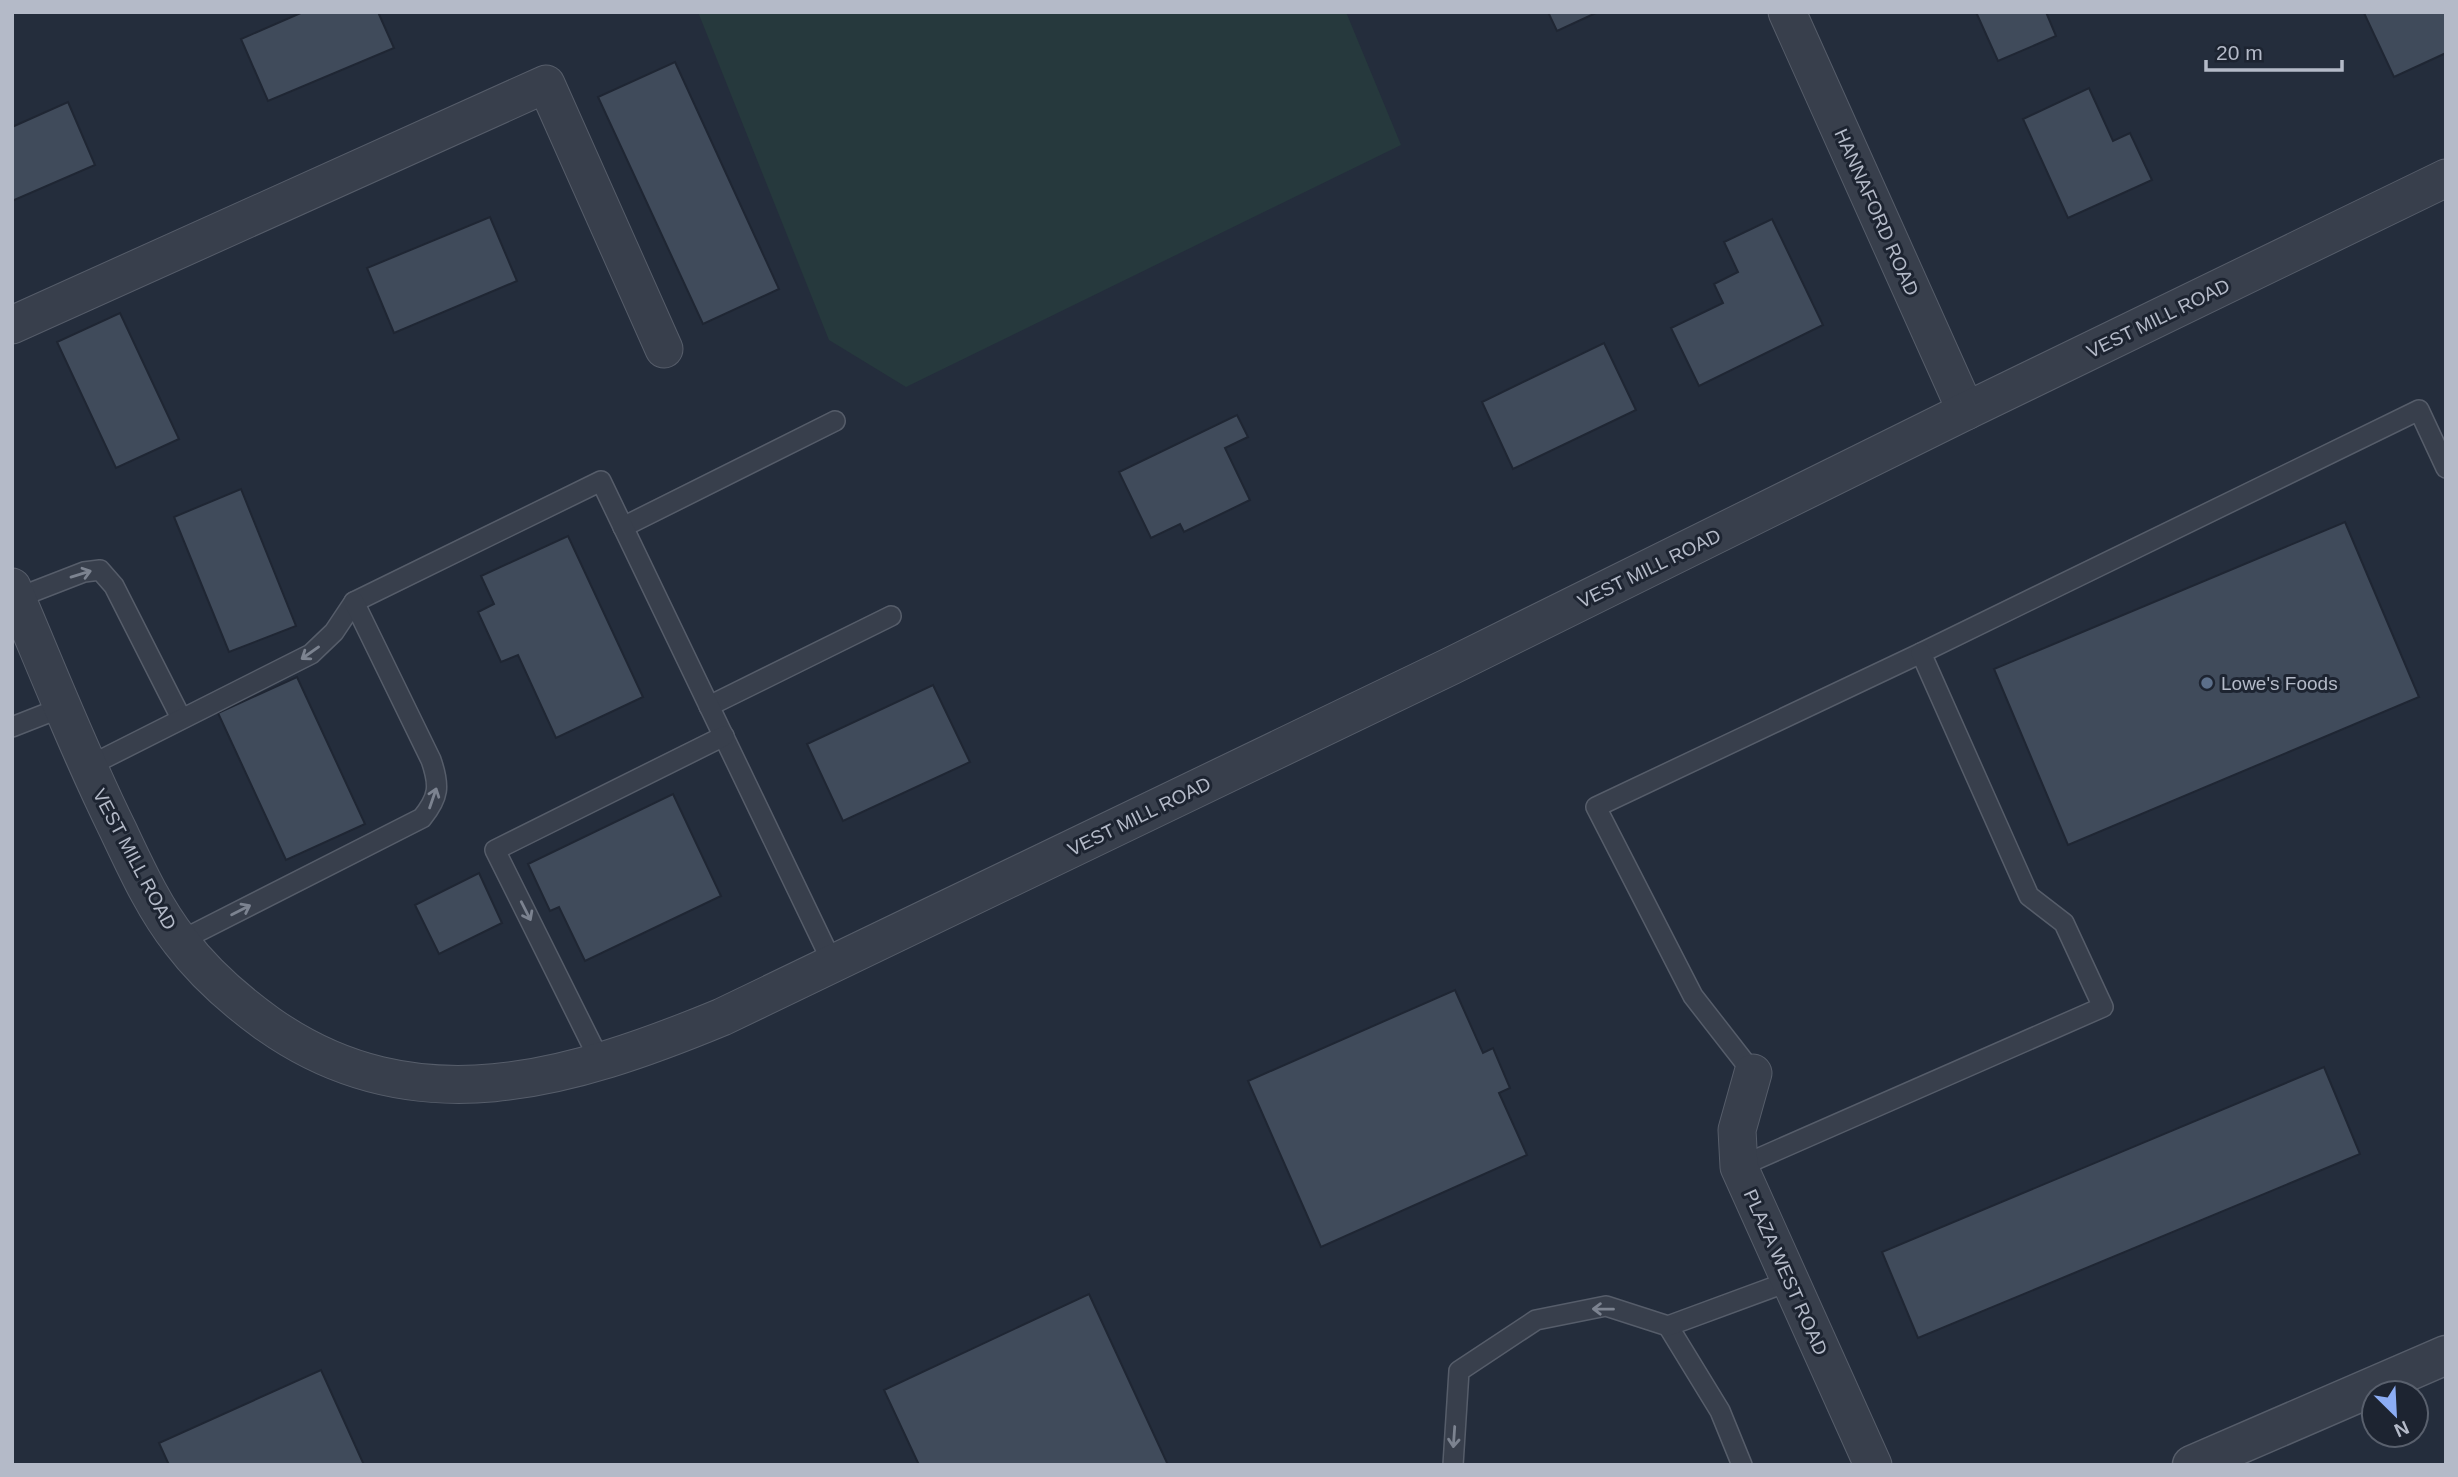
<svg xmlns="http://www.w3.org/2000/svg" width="2458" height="1477" font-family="Helvetica,sans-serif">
	<rect width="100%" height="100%" fill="#242d3c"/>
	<!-- green -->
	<path fill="#26393d" d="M698 12H1346L1401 145 906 387 829 340Z"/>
	<!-- building -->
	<g fill="#404b5b" stroke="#1f2633" stroke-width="2">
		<path d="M303 12H378L394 48 268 101 241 39Z"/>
		<path d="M1548 12H1598L1557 31Z"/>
		<path d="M1976 12H2046L2056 36 1998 61Z"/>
		<path d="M2366 12H2446V53L2394 77 2364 13Z"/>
		<path d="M675 62 779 289 703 324 598 97Z"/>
		<path d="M2089 88 2113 141 2130 133 2152 180 2068 218 2023 119Z"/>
		<path d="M68 102 95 165 12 201V127Z"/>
		<path d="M490 217 517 281 394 333 367 268Z"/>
		<path d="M1772 219 1823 325 1699 386 1671 328 1723 303 1714 284 1738 272 1724 242Z"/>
		<path d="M120 313 179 439 116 468 57 342Z"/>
		<path d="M1604 343 1636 410 1513 469 1482 402Z"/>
		<path d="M1237 415 1248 437 1225 448 1250 500 1184 532 1180 524 1151 538 1119 472Z"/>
		<path d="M241 489 296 626 229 652 174 517Z"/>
		<path d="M2345 522 2419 697 2068 845 1994 669Z"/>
		<path d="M568 536 643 697 556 738 518 655 501 662 478 612 494 604 481 576Z"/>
		<path d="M297 677 365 824 286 860 218 713Z"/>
		<path d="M933 685 970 762 843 821 807 744Z"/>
		<path d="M673 794 721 896 585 961 559 907 550 911 528 864Z"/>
		<path d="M479 873 502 923 439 954 415 905Z"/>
		<path d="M1455 990 1483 1053 1493 1048 1510 1088 1499 1093 1527 1155 1321 1247 1248 1081Z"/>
		<path d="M2324 1067 2360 1154 1918 1338 1882 1252Z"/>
		<path d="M1089 1294 1168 1465H919L884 1390Z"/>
		<path d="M321 1370 364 1465H169L159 1443Z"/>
	</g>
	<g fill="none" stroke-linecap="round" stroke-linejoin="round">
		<!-- service casing -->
		<g stroke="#565d6a" stroke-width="22">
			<g id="service">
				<path d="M623 527 835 421"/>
				<path d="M17 598 84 572 100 570 114 586 181 718"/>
				<path d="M709 706 891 616"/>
				<path d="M12 727 63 707"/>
				<path d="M87 767 311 654 334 632 354 602 601 481 833 964"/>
				<path d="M180 941 422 818C439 797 440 786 431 760L354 602"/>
				<path d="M601 1063 495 850 724 736"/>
				<path d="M1753 1073 1693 996 1596 807 1921 653 2419 410 2446 468"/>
				<path d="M1739 1167 2103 1007 2064 923 2029 896 1921 653"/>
				<path d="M1668 1326 1720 1411 1742 1465"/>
				<path d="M1453 1465 1459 1371 1536 1320 1606 1306 1668 1326 1790 1281"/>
			</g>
		</g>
		<!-- minor casing -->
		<g stroke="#565d6a" stroke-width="39">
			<g id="minor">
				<path d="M1787 12 1966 411"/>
				<path d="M12 325 546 84 664 349"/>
				<path d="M12 587C47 669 79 751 118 830 136 868 154 908 180 941 204 973 236 1001 268 1024 415 1128 572 1079 722 1017L1451 666 1966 411 2446 178"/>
				<path d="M1753 1073 1737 1130 1739 1167 1873 1465"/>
			</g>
		</g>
		<!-- tertiary casing -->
		<g stroke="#565d6a" stroke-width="41">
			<path id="tertiary" d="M2192 1465 2446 1355"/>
		</g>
		<!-- service -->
		<use href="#service" stroke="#383f4c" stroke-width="19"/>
		<!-- minor -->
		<use href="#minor" stroke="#383f4c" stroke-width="37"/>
		<!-- tertiary -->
		<use href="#tertiary" stroke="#383f4c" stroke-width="38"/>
	</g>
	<!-- one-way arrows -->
	<defs><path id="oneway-shaft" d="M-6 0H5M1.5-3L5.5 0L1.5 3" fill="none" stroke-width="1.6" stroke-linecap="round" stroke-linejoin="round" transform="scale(1.75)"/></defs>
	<g stroke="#7c8390">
		<use href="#oneway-shaft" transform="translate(81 574) rotate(-17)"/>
		<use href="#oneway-shaft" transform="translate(310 653) rotate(145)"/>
		<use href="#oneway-shaft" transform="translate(433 798) rotate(-71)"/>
		<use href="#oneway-shaft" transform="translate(241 910) rotate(-27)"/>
		<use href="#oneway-shaft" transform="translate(526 911) rotate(63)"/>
		<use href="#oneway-shaft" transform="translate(1603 1309) rotate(-179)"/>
		<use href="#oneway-shaft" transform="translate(1454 1437) rotate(94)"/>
	</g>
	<!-- markers -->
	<circle fill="#5c6f8a" stroke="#1d2431" stroke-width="2.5" cx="2207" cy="683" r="7"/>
	<g text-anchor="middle" stroke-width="6" stroke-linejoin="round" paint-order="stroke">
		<!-- street labels -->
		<g font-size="19" fill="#b4bac8" stroke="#1d2431">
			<text transform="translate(1877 212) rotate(66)" y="7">HANNAFORD ROAD</text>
			<text transform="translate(2158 318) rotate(-26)" y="7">VEST MILL ROAD</text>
			<text transform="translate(1649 568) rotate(-26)" y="7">VEST MILL ROAD</text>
			<text transform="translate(1139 816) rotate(-26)" y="7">VEST MILL ROAD</text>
			<text transform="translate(135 859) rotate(62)" y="7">VEST MILL ROAD</text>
			<text transform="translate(1786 1272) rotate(66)" y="7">PLAZA WEST ROAD</text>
		</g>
		<!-- poi labels -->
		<g font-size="19" fill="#b4bac8" stroke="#1d2431" text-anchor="start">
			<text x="2221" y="690">Lowe's Foods</text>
		</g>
	</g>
	<!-- border -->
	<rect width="2458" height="1477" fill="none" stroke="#b4bac8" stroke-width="28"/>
	<!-- north arrow -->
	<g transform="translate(2395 1414) rotate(156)"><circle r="33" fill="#1d2431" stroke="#59606d" stroke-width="2"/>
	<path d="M0-5L12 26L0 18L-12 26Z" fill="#8cadf4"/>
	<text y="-10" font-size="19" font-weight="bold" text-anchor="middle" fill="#b4bac8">N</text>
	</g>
	<!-- scale -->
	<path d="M2206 60v10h136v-10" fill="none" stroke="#b4bac8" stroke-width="3.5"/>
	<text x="2216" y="60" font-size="21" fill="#b4bac8" stroke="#1d2431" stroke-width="5" paint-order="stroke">20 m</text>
</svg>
